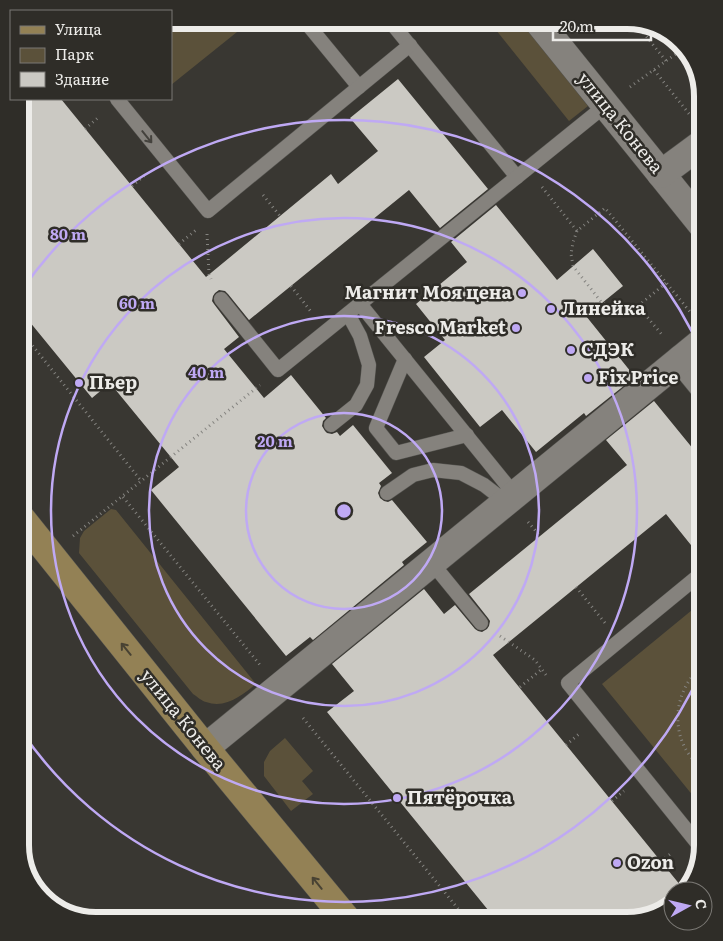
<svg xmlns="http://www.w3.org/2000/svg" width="723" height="941" font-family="Literata,serif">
	<rect width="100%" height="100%" fill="#393732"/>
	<!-- green -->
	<g fill="#5b513a">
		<path d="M171 20H235L242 28 171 85Z"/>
		<path d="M488 20H520L588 106 569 121Z"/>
		<path d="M111 509 116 510 256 684C242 695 226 709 206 702 201 701 197 696 193 694L79 553 80 538 84 531Z"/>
		<path d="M703 601V808L602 684Z"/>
		<path d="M285 738 313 771 302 781 313 794 291 811 264 776V762L270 751Z"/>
	</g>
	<!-- building -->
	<g fill="#cbc9c3">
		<path d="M398 79 488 189 440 228 409 190 249 320 228 294 225 291 219 290 215 293 213 296 212 301 214 304 239 337 224 349 264 398 291 375 326 418 323 421 322 426 325 431 327 433 332 434 337 432 340 436 353 425 392 473 379 483 381 486 378 493 380 498 384 501 388 502 392 500 427 542 402 562 404 565 313 640 310 637 286 656 151 490 179 467 110 383 92 398 20 310V99H61L206 277 331 174 338 184 378 151 350 118Z"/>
		<path d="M496 205 557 280 593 249 623 286 586 316 635 377 586 416 584 413 536 452 502 410 480 427 424 357 445 340 416 304 467 262 451 242Z"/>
		<path d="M654 401 703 461V560L666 514 493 655 685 891H673V905L669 908 628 921H497L327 712 354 691 332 664 424 589 444 614 455 605 475 629 478 631 482 632 487 629 489 626 490 621 488 618 469 594 627 465 606 440Z"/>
	</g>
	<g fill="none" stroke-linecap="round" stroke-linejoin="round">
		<!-- service casing -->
		<g stroke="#555450" stroke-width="15">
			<g id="service">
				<path d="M304 20 359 87"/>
				<path d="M389 20 517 177"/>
				<path d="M117 99 208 211 410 45"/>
				<path d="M221 299 278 370 606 105"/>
				<path d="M360 304 515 495"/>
				<path d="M405 359 376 428 396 453 467 435"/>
				<path d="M331 425 356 405 367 385 369 365 360 336 348 314"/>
				<path d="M387 493 413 475 433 470 461 473 484 485 506 502"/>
				<path d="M432 563 481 623"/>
				<path d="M702 849 568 683 703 572"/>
			</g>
		</g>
		<!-- minor casing -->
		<g stroke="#555450" stroke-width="29">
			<g id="minor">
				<path d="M537 20 703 226"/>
				<path d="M661 174 703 143"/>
				<path d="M681 359 703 386"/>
				<path d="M205 748 703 341"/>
			</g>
		</g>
		<!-- primary casing -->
		<g stroke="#555450" stroke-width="29">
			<path id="primary" d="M20 517 205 748 348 921"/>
		</g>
		<!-- path -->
		<g stroke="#858480" stroke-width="3" stroke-dasharray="1 4" stroke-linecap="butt">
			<path d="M634 21 666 61"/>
			<path d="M428 31 441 20"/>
			<path d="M654 70 690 115"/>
			<path d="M630 87 684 48"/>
			<path d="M85 129 100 116"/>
			<path d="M132 186 146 174"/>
			<path d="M542 187 577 231 605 208 691 313"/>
			<path d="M263 195 280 216"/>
			<path d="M577 231 573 242 571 254 573 266 602 303 614 307 626 308 638 306 666 283"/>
			<path d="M207 234 209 274 211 279"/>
			<path d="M179 244 196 230"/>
			<path d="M291 286 312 313"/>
			<path d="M638 306 663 336"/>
			<path d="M20 330 142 482"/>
			<path d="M697 454 703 449"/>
			<path d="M123 497 260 665"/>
			<path d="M528 522 540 536"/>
			<path d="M73 536 260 385"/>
			<path d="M576 587 605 623"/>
			<path d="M500 636 535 660 546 675"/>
			<path d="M520 687 542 669"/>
			<path d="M303 718 468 921"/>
			<path d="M566 745 580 733"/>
			<path d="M703 768C668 744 671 690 703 666"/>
			<path d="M612 801 624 791"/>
			<path d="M661 861 673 852"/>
		</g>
		<!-- service -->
		<use href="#service" stroke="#85827d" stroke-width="14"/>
		<!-- minor -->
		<use href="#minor" stroke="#85827d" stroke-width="28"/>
		<!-- primary -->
		<use href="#primary" stroke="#938155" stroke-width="28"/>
	</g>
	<!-- one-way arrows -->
	<defs><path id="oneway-shaft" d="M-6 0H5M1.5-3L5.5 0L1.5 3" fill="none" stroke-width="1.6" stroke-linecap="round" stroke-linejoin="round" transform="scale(1.25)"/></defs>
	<use stroke="#44423d" href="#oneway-shaft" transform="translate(147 137) rotate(51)"/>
	<g stroke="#484233">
		<use href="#oneway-shaft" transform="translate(126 649) rotate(-129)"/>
		<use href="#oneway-shaft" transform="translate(317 883) rotate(-129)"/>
	</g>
	<!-- distance rings -->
	<g fill="none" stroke="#bfa9f4" stroke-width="2.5">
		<circle cx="344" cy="511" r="98"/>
		<circle cx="344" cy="511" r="195"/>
		<circle cx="344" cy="511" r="293"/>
		<path d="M703 667A391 391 0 0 1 22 732M22 290A391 391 0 0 1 703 355"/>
	</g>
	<!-- markers -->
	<g fill="#bfa9f4" stroke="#2f2d28" stroke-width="2">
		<circle cx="522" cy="293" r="5"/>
		<circle cx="551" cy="309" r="5"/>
		<circle cx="516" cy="328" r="5"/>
		<circle cx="571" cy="350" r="5"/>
		<circle cx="588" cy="378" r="5"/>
		<circle cx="79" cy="383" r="5"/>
		<circle cx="397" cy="798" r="5"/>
		<circle cx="617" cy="863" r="5"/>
	</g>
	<g text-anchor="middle" stroke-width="5" stroke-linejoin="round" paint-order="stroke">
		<!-- street labels -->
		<g font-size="18" fill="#edece9" stroke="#2f2d28">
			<text transform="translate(620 123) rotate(51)" y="6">улица Конева</text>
			<text transform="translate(183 720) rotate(51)" y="6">улица Конева</text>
		</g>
		<!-- poi labels -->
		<g font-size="18" font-weight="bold" fill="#edece9" stroke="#2f2d28" text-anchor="start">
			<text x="512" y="299" text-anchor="end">Магнит Моя цена</text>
			<text x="561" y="315">Линейка</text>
			<text x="506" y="334" text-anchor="end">Fresco Market</text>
			<text x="581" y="356">СДЭК</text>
			<text x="598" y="384">Fix Price</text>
			<text x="89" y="389">Пьер</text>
			<text x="407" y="804">Пятёрочка</text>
			<text x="627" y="869">Ozon</text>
		</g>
	</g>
	<!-- crop -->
	<path d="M0 0H723V941H0ZM96 29H627A67 67 0 0 1 694 96V845A67 67 0 0 1 627 912H96A67 67 0 0 1 29 845V96A67 67 0 0 1 96 29Z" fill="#2f2d28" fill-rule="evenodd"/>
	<path fill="none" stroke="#edece9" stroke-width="6" d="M96 29H627A67 67 0 0 1 694 96V845A67 67 0 0 1 627 912H96A67 67 0 0 1 29 845V96A67 67 0 0 1 96 29Z"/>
	<circle cx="344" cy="511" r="8" fill="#bfa9f4" stroke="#2f2d28" stroke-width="2.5"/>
	<g font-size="15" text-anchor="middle" font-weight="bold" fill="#bfa9f4" stroke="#2f2d28" stroke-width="5" stroke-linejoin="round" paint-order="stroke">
		<text x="68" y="240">80 m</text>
		<text x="137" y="309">60 m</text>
		<text x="206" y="378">40 m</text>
		<text x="275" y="447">20 m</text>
	</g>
	<!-- legend -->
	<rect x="10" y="10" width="162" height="90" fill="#2f2d28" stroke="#7b7975"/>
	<rect x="20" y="26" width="25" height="8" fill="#938155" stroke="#7b7975"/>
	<text x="55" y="35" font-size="15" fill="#edece9">Улица</text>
	<rect x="20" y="48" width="25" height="15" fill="#5b513a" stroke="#7b7975"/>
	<text x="55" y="60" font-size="15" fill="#edece9">Парк</text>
	<rect x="20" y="72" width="25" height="15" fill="#cbc9c3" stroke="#7b7975"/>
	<text x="55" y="85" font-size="15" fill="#edece9">Здание</text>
	<!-- north arrow -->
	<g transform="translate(688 906) rotate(82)"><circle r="24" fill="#2f2d28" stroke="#7b7975"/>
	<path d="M0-4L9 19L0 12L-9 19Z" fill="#bfa9f4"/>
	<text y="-8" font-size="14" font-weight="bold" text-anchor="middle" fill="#edece9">С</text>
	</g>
	<!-- scale -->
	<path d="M553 32v8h98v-8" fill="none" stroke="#edece9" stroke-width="2.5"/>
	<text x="560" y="32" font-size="15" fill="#edece9" stroke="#2f2d28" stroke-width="4" paint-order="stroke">20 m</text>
</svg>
